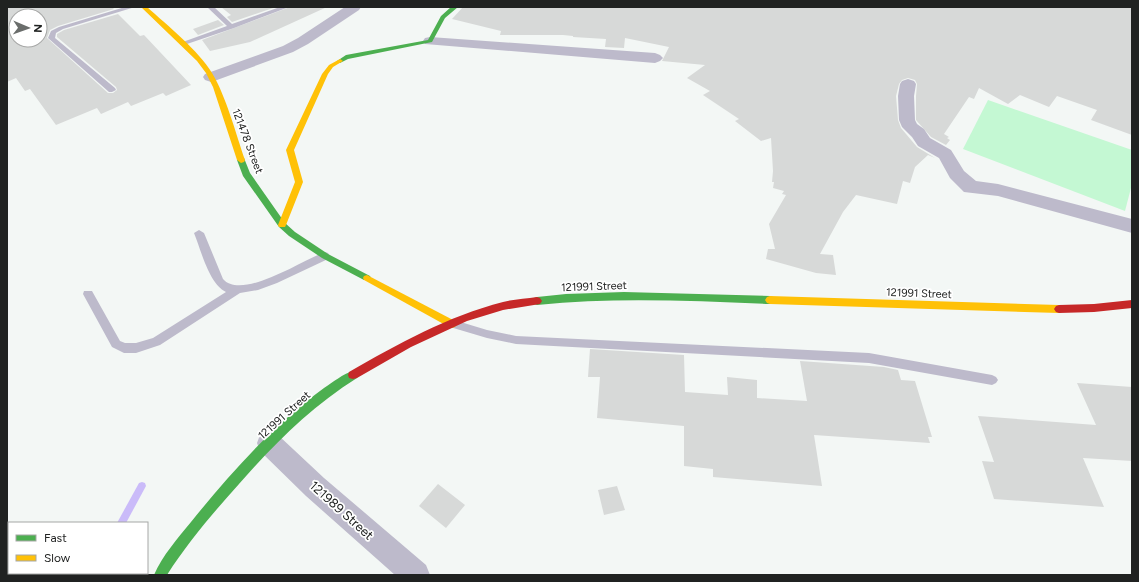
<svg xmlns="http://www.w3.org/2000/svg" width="1139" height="582" font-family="Figtree,sans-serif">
	<rect width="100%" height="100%" fill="#f3f7f5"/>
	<!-- green -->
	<path fill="#c4f8d3" d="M988 100 1132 150V184L1125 211 963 149Z"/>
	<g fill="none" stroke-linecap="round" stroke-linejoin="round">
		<!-- stream -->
		<g fill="#cabbf9" fill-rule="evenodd">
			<path d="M142 482 145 483 146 486 126 523H117L139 483Z"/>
			<path d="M86 573H96L95 575H85Z"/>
		</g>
	</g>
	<!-- building -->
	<g fill="#d7d9d8" fill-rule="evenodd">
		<path d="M7 7H112L114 9 58 26 50 30 47 38 108 93H113L117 90 116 87 57 37V34L64 30 118 14 140 36 144 35 191 85 166 96 163 93 131 106 128 102 101 114 97 108 56 125 30 89 25 91 16 78 7 82ZM16 16H40V40H16Z"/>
		<path d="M221 7H276L232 22 227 17 231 15Z"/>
		<path d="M290 7H327L250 42 210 51 202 40Z"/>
		<path d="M463 7H1113L1132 8V135L1091 120 1097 110 1057 96 1049 107 1020 95 1008 104 979 88 974 99 969 97 944 134 949 137 947 138 950 140 946 145 931 137 916 120V96L917 84 915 80 908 78 902 80 899 84 896 96 898 120 901 128 917 147 935 158 928 155 915 167 910 183 903 181 897 204 856 195 843 212 820 254 833 255 836 275 816 273 766 259 768 249H775L769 224 786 195 782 194 784 191 773 188 774 182H772L773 171 771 138 761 141 735 121 739 119 703 95 710 91 687 78 705 65 662 61 669 47 625 38 624 48 605 47 606 39 573 37V36L563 35H500L501 31 452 19Z"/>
		<path d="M218 20 224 25 198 35 193 29Z"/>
		<path d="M590 349 684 355 685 392 728 395 727 377 757 380V398L807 401 800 361 884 367 898 370 901 380 915 381 932 437H928L930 443 814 435 822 486 713 477V469L684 466V426L597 418 600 377H588Z"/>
		<path d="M1077 383 1132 387V461L1083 458 1104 507 994 499 982 461 994 462 978 416 1096 425Z"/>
		<path d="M438 484 465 505 446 528 419 506Z"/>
		<path d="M617 486 625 510 604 515 598 490Z"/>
	</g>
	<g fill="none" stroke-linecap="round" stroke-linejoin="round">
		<!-- lane -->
		<g fill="#bdbacb" fill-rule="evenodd">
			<path d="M125 7H135L63 29 56 33 55 38 115 88 116 90 112 92H109L48 38 51 31 59 27Z"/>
			<path d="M207 7H214L232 24 280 7H289L234 28 184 45H180V43L227 26Z"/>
			<path d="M199 230 204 233 223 279C242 301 304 259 325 252L328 253 330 256 328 259 277 283 258 290 240 293 160 345 136 353H124L112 347 83 294 84 291H92L120 341 125 343H136L153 338 226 292C209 284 201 250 194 233Z"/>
			<path d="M454 320 487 330 516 336 869 353 992 375 996 377 998 380 996 383 992 385 869 363 516 344 487 338 450 327 449 324 450 321Z"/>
		</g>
		<!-- street -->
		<g fill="#bdbacb" fill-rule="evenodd">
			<path d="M345 7H361L359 10 308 44 293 52 217 80 211 82 205 80 203 77 205 74 283 46 298 38Z"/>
			<path d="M430 37 655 53 660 55 663 58 660 61 655 63 425 44 423 41 425 38Z"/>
			<path d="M908 79 914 81 916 84 914 96 915 120 917 124 924 129 930 138 951 150 964 171 976 181 998 184 1132 219V233L998 196 964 192 950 178 939 158 918 146 912 137 902 127 899 120 898 96 900 84 902 81Z"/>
			<path d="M269 431 278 435 324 478 426 565 430 575H395L306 496 260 451 257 443 260 435Z"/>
		</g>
		<!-- fast -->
		<g fill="#4caf50" fill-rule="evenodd">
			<path d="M451 7H458L445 18 432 42 348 59 340 63 337 61 346 55 428 40 441 16Z"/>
			<path d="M241 157 244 158 250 173 285 223 295 232 328 254 370 276 371 278 370 280H364L322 258 289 236 279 227 243 176 237 160Z"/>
			<path d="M624 292 770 296 773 297 775 300 773 303 770 304C692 301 615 297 537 305L534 304 532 301 534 298 537 297 566 294Z"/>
			<path d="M353 371 357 372 358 375 357 378C311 407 274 444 239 484 213 513 188 542 167 575H154C162 556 178 538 191 522 228 476 275 423 324 388 333 382 343 374 353 371Z"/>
		</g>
		<!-- slow -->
		<g fill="#ffc107" fill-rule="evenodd">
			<path d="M141 7H147C167 25 199 51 212 73 226 96 236 134 245 160L244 162 241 163 237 160 213 87 206 73 197 61Z"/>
			<path d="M340 59 343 61 333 67 328 74 294 150 303 182 286 225 285 227H279L278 225 295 182 286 150 322 74 329 65Z"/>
			<path d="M367 275 455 321 457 324 455 327 452 328 449 327 364 280 363 278 364 276Z"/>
			<path d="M770 296 1059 305 1062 306 1064 309 1062 312 1059 313 770 304 767 303 765 300 767 297Z"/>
		</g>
		<!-- jam -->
		<g fill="#c62828" fill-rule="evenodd">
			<path d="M537 297 540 298 542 301 540 304 503 310 467 321 411 347 357 378 353 379 349 378 348 375 349 372C398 344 448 316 503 302 514 299 526 299 537 297Z"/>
			<path d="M1132 300V308L1094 312 1059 313 1056 312 1054 309 1056 306 1059 305 1094 304Z"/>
		</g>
	</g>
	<g text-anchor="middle" stroke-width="3.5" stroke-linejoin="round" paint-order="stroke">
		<!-- street labels -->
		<g font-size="11" fill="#202221" stroke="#fff">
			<text transform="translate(248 141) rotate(69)" y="4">121478 Street</text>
			<text transform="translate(594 286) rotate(-2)" y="4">121991 Street</text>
			<text transform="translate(919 293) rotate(2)" y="4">121991 Street</text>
			<text transform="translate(284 415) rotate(-42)" y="4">121991 Street</text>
		</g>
		<!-- near-street labels -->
		<g font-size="13" fill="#202221" stroke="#fff">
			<text transform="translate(342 510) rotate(42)" y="5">121989 Street</text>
		</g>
	</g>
	<!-- border -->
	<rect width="1139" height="582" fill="none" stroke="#202221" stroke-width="16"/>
	<!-- legend -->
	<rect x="8" y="522" width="140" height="52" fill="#ffffff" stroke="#a6a7a6"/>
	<rect x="16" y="535" width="20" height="6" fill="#4caf50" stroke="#a6a7a6"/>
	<text x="44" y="542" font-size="12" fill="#202221">Fast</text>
	<rect x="16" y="555" width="20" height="6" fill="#ffc107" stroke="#a6a7a6"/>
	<text x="44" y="562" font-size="12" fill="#202221">Slow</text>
	<!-- north arrow -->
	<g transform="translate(28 28) rotate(92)"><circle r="19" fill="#ffffff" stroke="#a6a7a6"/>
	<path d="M0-3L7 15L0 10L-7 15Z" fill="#6a6d6b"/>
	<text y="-6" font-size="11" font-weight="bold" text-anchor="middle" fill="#202221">N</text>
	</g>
</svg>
